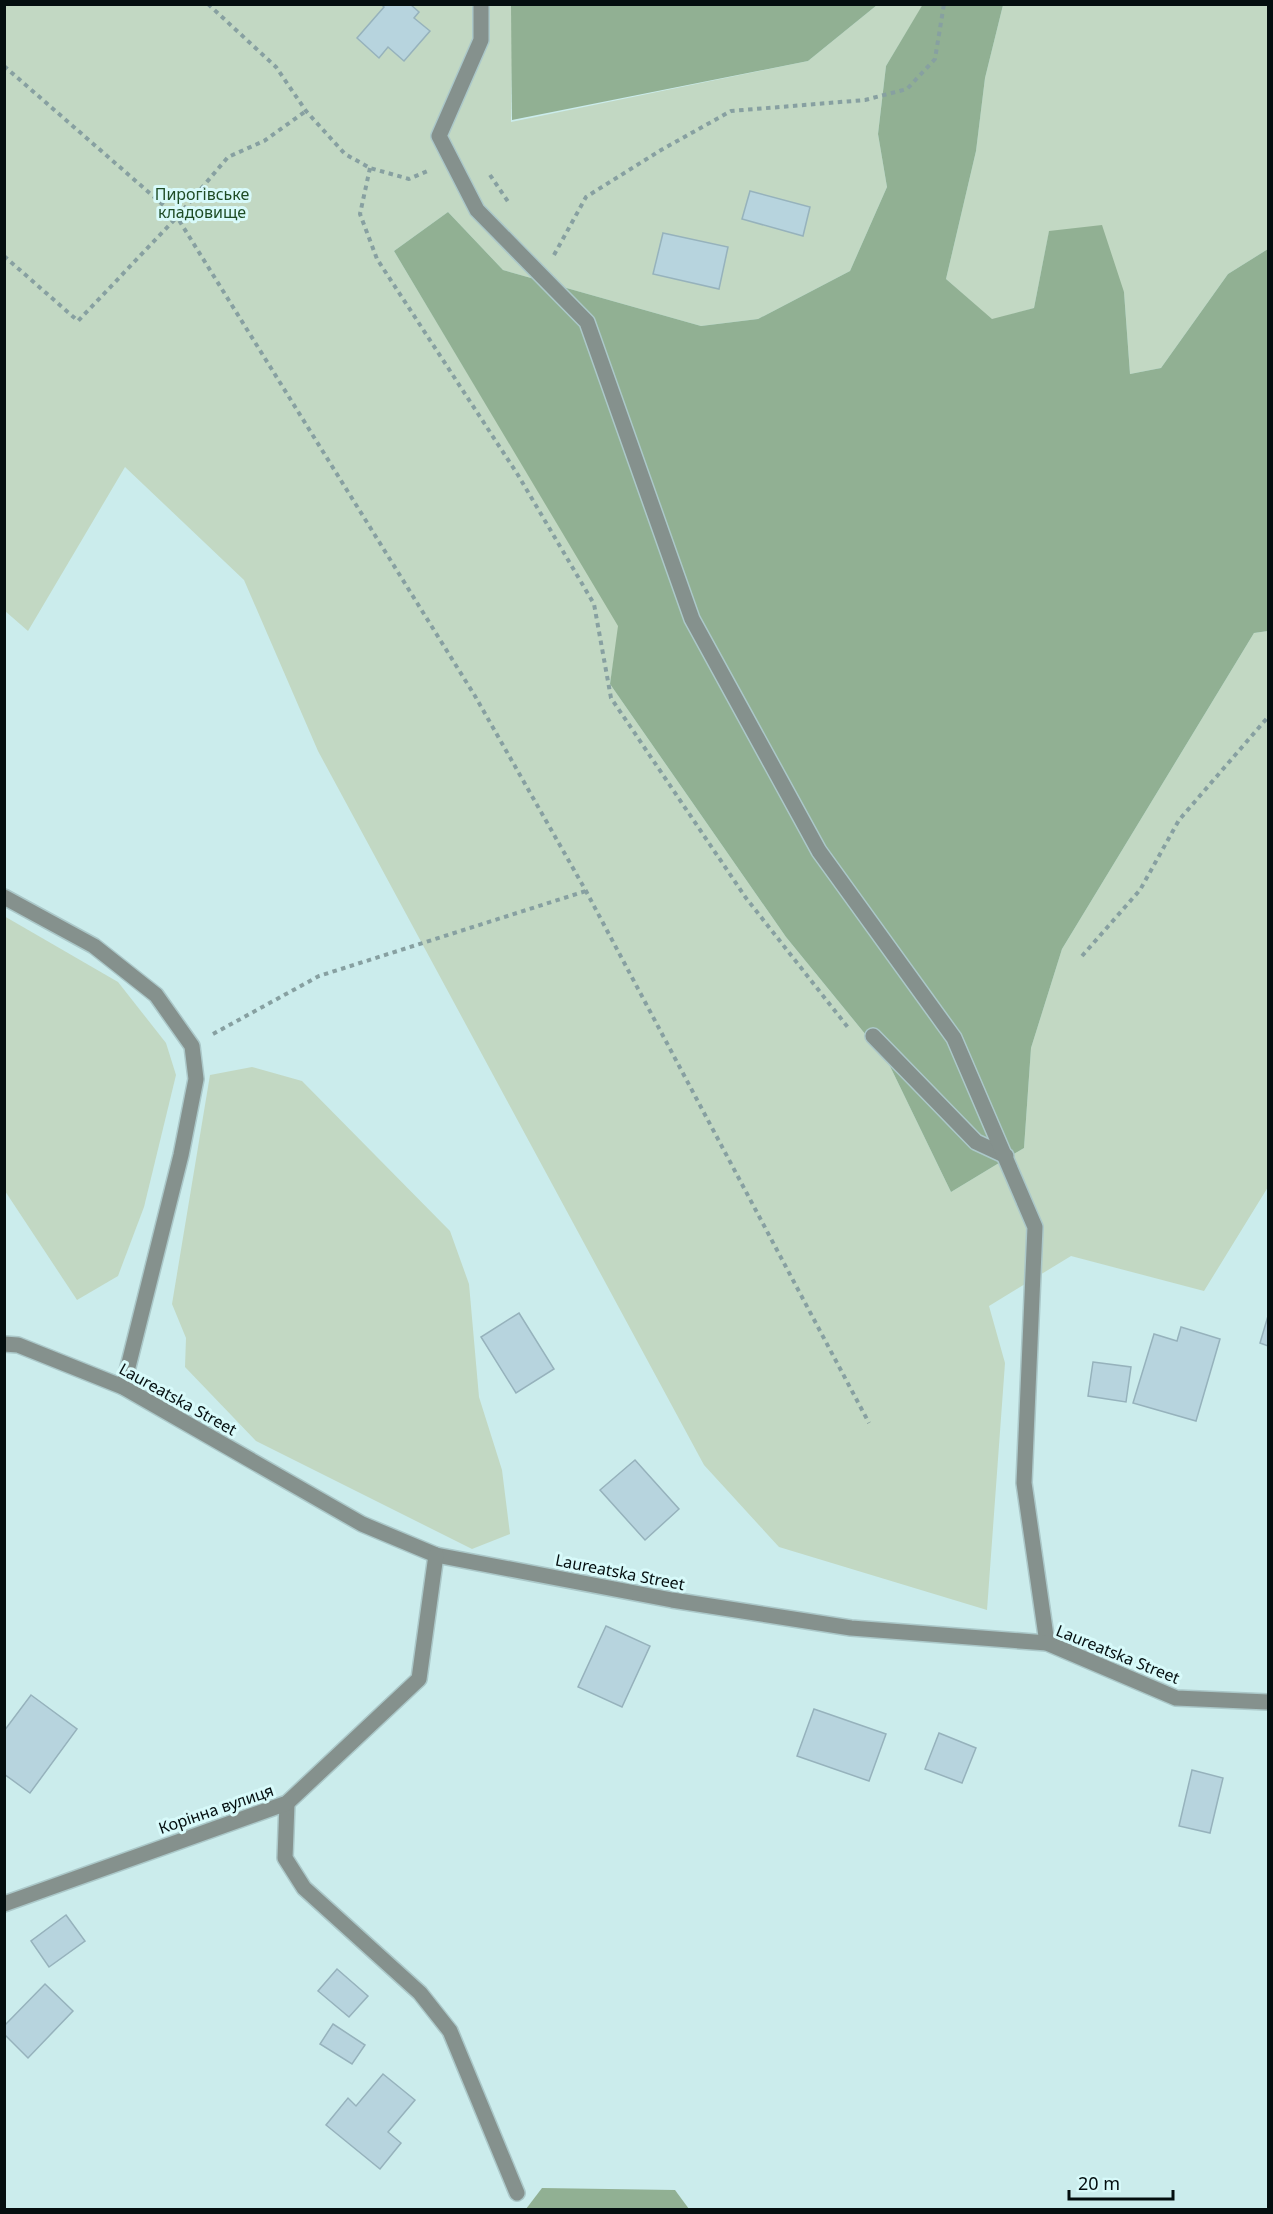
<svg xmlns="http://www.w3.org/2000/svg" width="1273" height="2214" font-family="'Noto Sans',sans-serif">
	<rect width="100%" height="100%" fill="#cbecec"/>
	<!-- green -->
	<g fill="#c2d8c3">
		<path d="M5 5H513L511 122 808 61 877 5H923L886 66 878 134 887 187 850 271 758 319 701 326 503 270 448 212 394 251 619 626 610 684 786 937 888 1062 951 1192 1024 1148 1031 1048 1062 949 1254 633 1268 631V1187L1204 1291 1071 1256 989 1306 1005 1363 987 1610 779 1547 704 1465 318 751 244 580 125 467 28 631 5 611Z"/>
		<path d="M1003 5H1268V249L1228 274 1161 368 1130 374 1124 292 1049 232 1034 308 992 320 946 279 976 151 985 78Z"/>
		<path d="M4 916 118 982 166 1043 176 1075 144 1207 118 1276 77 1300 5 1191Z"/>
		<path d="M252 1067 302 1081 450 1231 469 1284 479 1397 502 1470 510 1534 472 1549 256 1441 185 1367 186 1338 172 1304 210 1075Z"/>
	</g>
	<!-- forest -->
	<g fill="#91b093">
		<path d="M923 4 1003 5 985 78 976 151 946 279 992 319 1034 308 1049 231 1102 225 1124 292 1130 374 1161 368 1228 274 1268 249V631L1254 633 1062 949 1031 1048 1024 1148 951 1192 888 1062 786 937 610 684 618 626 394 251 448 212 503 270 701 326 758 319 850 271 887 187 878 134 886 66Z"/>
		<path d="M511 5V4L877 5 808 61 512 120Z"/>
		<path d="M542 2188 675 2190 689 2209H526Z"/>
	</g>
	<!-- building -->
	<g fill="#b7d4de" stroke="#96b2bc" stroke-width="1.5">
		<path d="M381 4H410L419 12 414 18 430 31 404 61 388 47 379 58 357 38 384 7Z"/>
		<path d="M750 191 810 207 803 236 742 219Z"/>
		<path d="M663 233 728 247 719 289 653 274Z"/>
		<path d="M519 1313 554 1369 516 1393 481 1337Z"/>
		<path d="M1268 1316V1346L1260 1343Z"/>
		<path d="M1181 1327 1220 1339 1196 1421 1133 1403 1154 1334 1177 1341Z"/>
		<path d="M1093 1362 1131 1367 1126 1402 1088 1396Z"/>
		<path d="M635 1460 679 1509 645 1540 600 1490Z"/>
		<path d="M606 1626 650 1646 622 1707 578 1687Z"/>
		<path d="M31 1695 77 1729 30 1793 4 1774V1731Z"/>
		<path d="M814 1709 886 1734 869 1781 797 1756Z"/>
		<path d="M939 1733 976 1748 962 1783 925 1769Z"/>
		<path d="M1192 1770 1223 1778 1210 1833 1179 1826Z"/>
		<path d="M66 1915 85 1941 49 1967 31 1941Z"/>
		<path d="M337 1969 368 1996 349 2017 318 1991Z"/>
		<path d="M45 1984 73 2011 28 2058 4 2034V2026Z"/>
		<path d="M333 2024 365 2045 352 2064 320 2044Z"/>
		<path d="M383 2074 415 2100 388 2132 401 2143 380 2169 326 2125 348 2098 356 2106Z"/>
	</g>
	<g fill="none" stroke-linecap="round" stroke-linejoin="round">
		<!-- lane casing -->
		<g stroke="#abc8c9" stroke-width="18">
			<g id="lane">
				<path d="M873 1036 976 1142 1006 1156"/>
				<path d="M287 1803 285 1858 304 1888 420 1993 450 2031 517 2193"/>
			</g>
		</g>
		<!-- street casing -->
		<g stroke="#abc8c9" stroke-width="18">
			<g id="street">
				<path d="M481 4V40L439 136 477 210 587 322 692 619 819 851 954 1038 1035 1227 1024 1483 1047 1643"/>
				<path d="M4 897 94 946 156 995 192 1046 196 1079 181 1155 123 1387"/>
				<path d="M4 1344 18 1345 123 1387 362 1524 436 1555 672 1600 851 1628 1047 1643 1176 1698 1268 1702"/>
				<path d="M4 1904 287 1803 419 1679 436 1555"/>
			</g>
		</g>
		<!-- path -->
		<g stroke="#87a0a1" stroke-width="4" stroke-dasharray="4.5 4.5" stroke-linecap="butt">
			<path d="M208 4 276 67 306 111 345 154 370 168 409 179 430 170"/>
			<path d="M4 66 177 217 475 696 586 891 869 1423"/>
			<path d="M370 168 360 214 377 259 518 475 594 604 611 698 746 898 850 1030"/>
			<path d="M490 175 509 203"/>
			<path d="M554 255 586 197 661 150 731 111 865 100 907 89 935 59 944 4"/>
			<path d="M4 256 78 321 177 217 228 157 264 141 306 111"/>
			<path d="M1082 956 1140 890 1179 820 1268 717"/>
			<path d="M213 1034 319 976 586 891"/>
		</g>
		<!-- lane -->
		<use href="#lane" stroke="#85918d" stroke-width="15"/>
		<!-- street -->
		<use href="#street" stroke="#85918d" stroke-width="15"/>
	</g>
	<g text-anchor="middle" stroke-width="6" stroke-linejoin="round" paint-order="stroke">
		<!-- park labels -->
		<g font-size="16" fill="#1e4c25" stroke="#d8fafa">
			<text x="202" y="200">Пирогівське<tspan x="202" dy="18">кладовище</tspan></text>
		</g>
		<!-- street labels -->
		<g font-size="16" fill="#040e0f" stroke="#d8fafa">
			<text transform="translate(178 1399) rotate(29)" y="6">Laureatska Street</text>
			<text transform="translate(620 1572) rotate(11)" y="6">Laureatska Street</text>
			<text transform="translate(1118 1654) rotate(22)" y="6">Laureatska Street</text>
			<text transform="translate(216 1809) rotate(-19)" y="6">Корінна вулиця</text>
		</g>
	</g>
	<!-- border -->
	<rect width="1273" height="2214" fill="none" stroke="#040e0f" stroke-width="12"/>
	<!-- scale -->
	<path d="M1069 2190v9h104v-9" fill="none" stroke="#040e0f" stroke-width="3"/>
	<text x="1078" y="2190" font-size="18" fill="#040e0f" stroke="#d8fafa" stroke-width="4.5" paint-order="stroke">20 m</text>
</svg>
